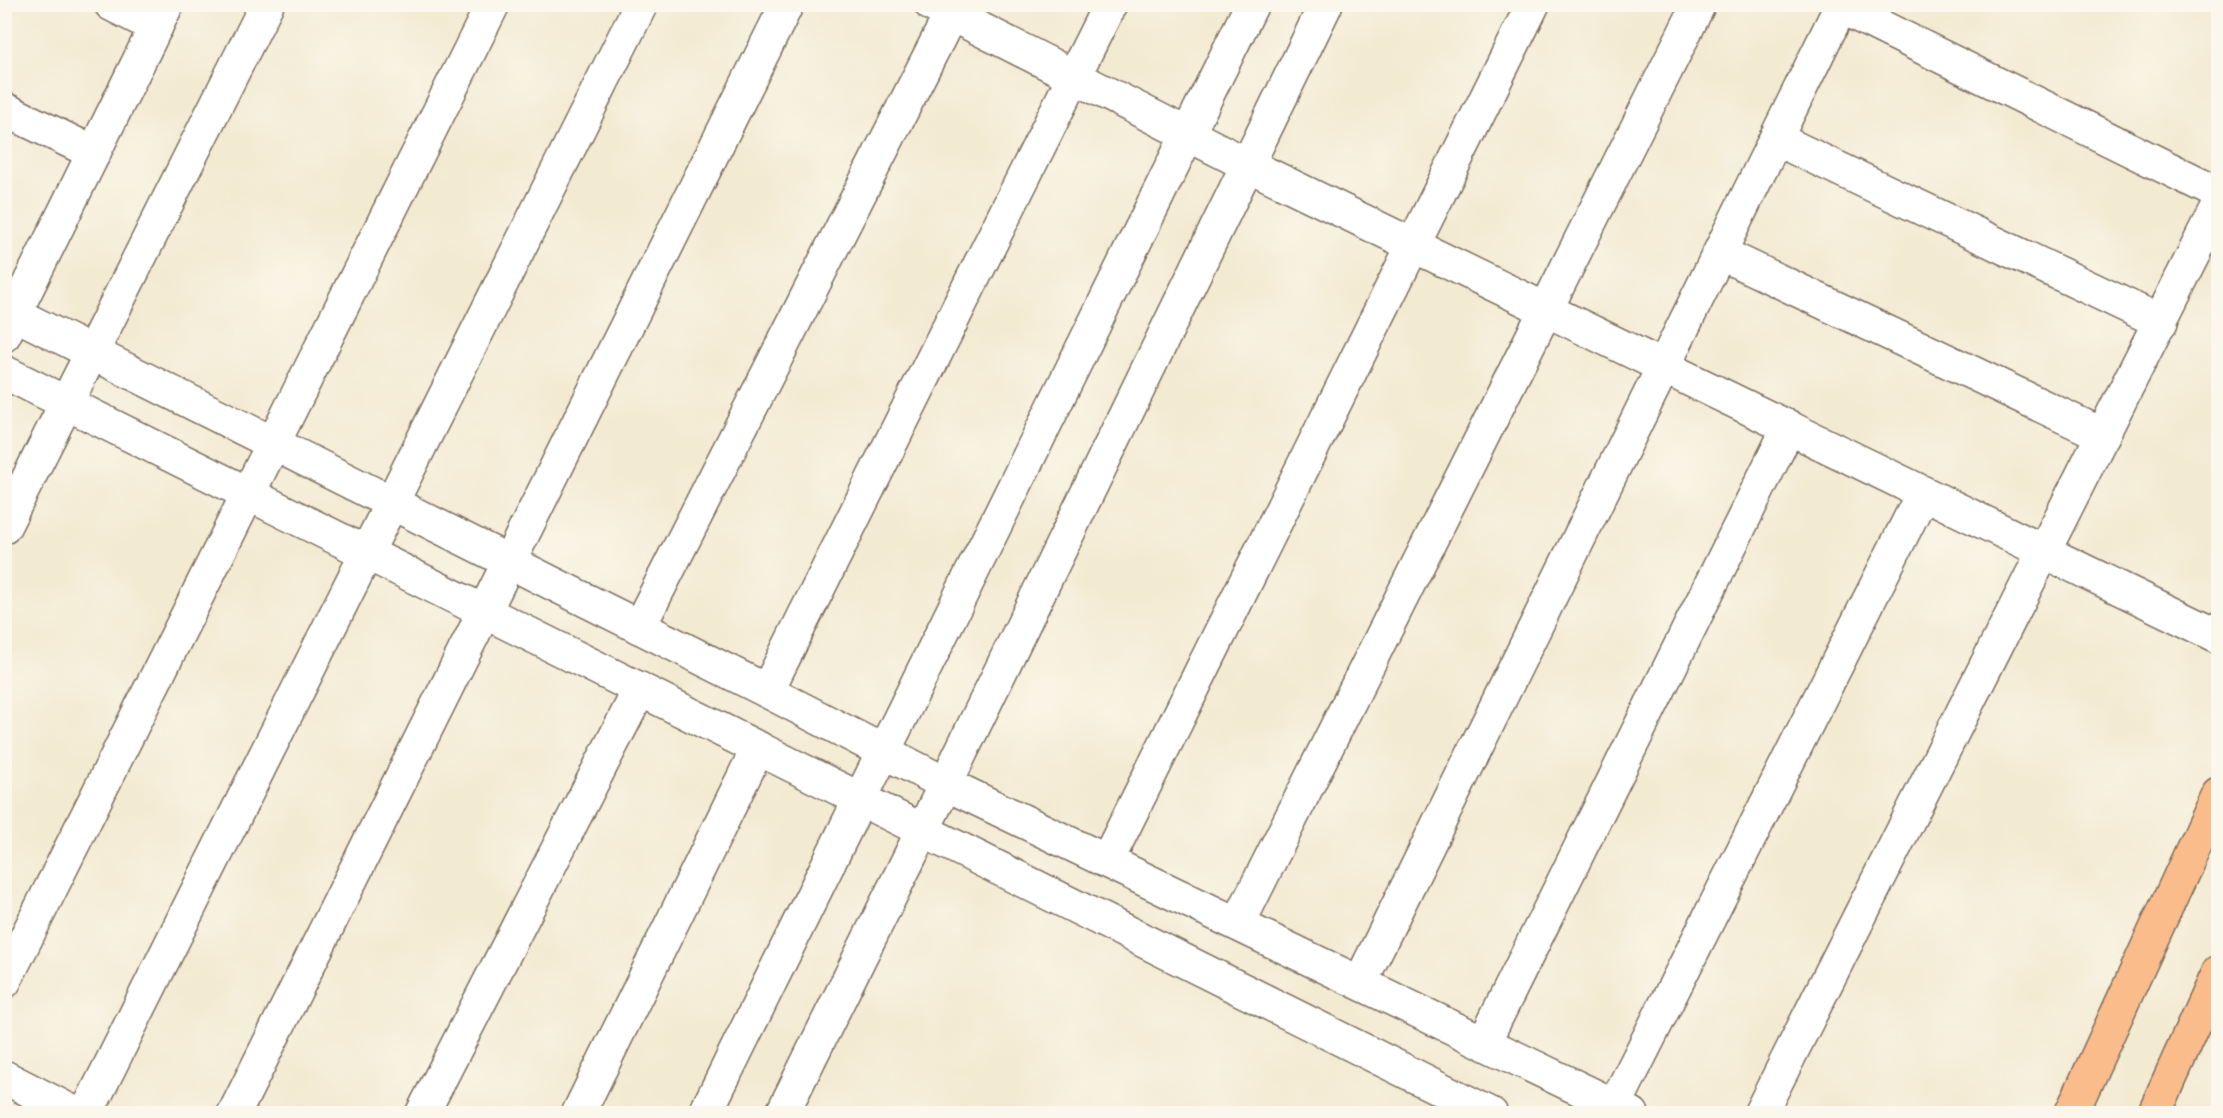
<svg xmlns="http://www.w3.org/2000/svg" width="2223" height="1118" font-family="'Shantell Sans',sans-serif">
	<rect width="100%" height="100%" fill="#fbf7ec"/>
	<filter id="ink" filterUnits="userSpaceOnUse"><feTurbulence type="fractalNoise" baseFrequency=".0167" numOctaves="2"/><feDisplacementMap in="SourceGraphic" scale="12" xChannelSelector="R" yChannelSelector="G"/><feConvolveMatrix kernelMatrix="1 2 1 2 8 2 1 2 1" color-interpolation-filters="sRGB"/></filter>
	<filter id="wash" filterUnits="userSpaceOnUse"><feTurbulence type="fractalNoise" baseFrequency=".008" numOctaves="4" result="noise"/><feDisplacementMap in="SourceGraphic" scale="24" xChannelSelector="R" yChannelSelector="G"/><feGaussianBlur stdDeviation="1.35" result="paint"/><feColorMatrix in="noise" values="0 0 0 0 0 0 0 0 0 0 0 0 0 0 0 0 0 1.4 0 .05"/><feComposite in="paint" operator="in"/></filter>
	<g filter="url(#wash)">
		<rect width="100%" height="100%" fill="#f3ead2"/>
	</g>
	<g filter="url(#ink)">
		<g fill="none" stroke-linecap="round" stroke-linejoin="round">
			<!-- minor casing -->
			<g stroke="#7b6d5d" stroke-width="36">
				<g id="minor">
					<path d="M111 4 156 27"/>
					<path d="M931 4 1248 165 2218 636"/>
					<path d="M1841 7 2218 193"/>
					<path d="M4 109 94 153"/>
					<path d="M1776 139 2161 322"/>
					<path d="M1720 253 2103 435"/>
					<path d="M15 314 767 691 946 784 1632 1114"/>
					<path d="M4 335 167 4"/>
					<path d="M4 372 1491 1114"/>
					<path d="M4 527 267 4"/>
					<path d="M639 627 956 4"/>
					<path d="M767 691 1110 4"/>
					<path d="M1107 861 1533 4"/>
					<path d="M1238 924 1699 4"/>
					<path d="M4 982 493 4"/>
					<path d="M1360 983 1842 4"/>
					<path d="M1484 1042 1789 427"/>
					<path d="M4 1077 76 1114"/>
					<path d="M1615 1105 1923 493"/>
					<path d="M86 1114 641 4"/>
					<path d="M234 1114 787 4"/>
					<path d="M422 1114 640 689"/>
					<path d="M578 1114 758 748"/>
					<path d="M705 1114 1252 4"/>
					<path d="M782 1114 923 830 1326 4"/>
					<path d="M1760 1114 2218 206"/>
				</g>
			</g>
			<!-- major casing -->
			<g stroke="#7b6d5d" stroke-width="36">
				<g id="major">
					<path d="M2071 1114 2218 794"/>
					<path d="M2154 1114 2218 972"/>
				</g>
			</g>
			<!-- minor -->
			<use href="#minor" stroke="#fff" stroke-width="33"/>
			<!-- major -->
			<use href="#major" stroke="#fabc8b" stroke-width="33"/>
		</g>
	</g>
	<!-- margin -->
	<rect width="2223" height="1118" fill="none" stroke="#fbf7ec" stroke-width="24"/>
</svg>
